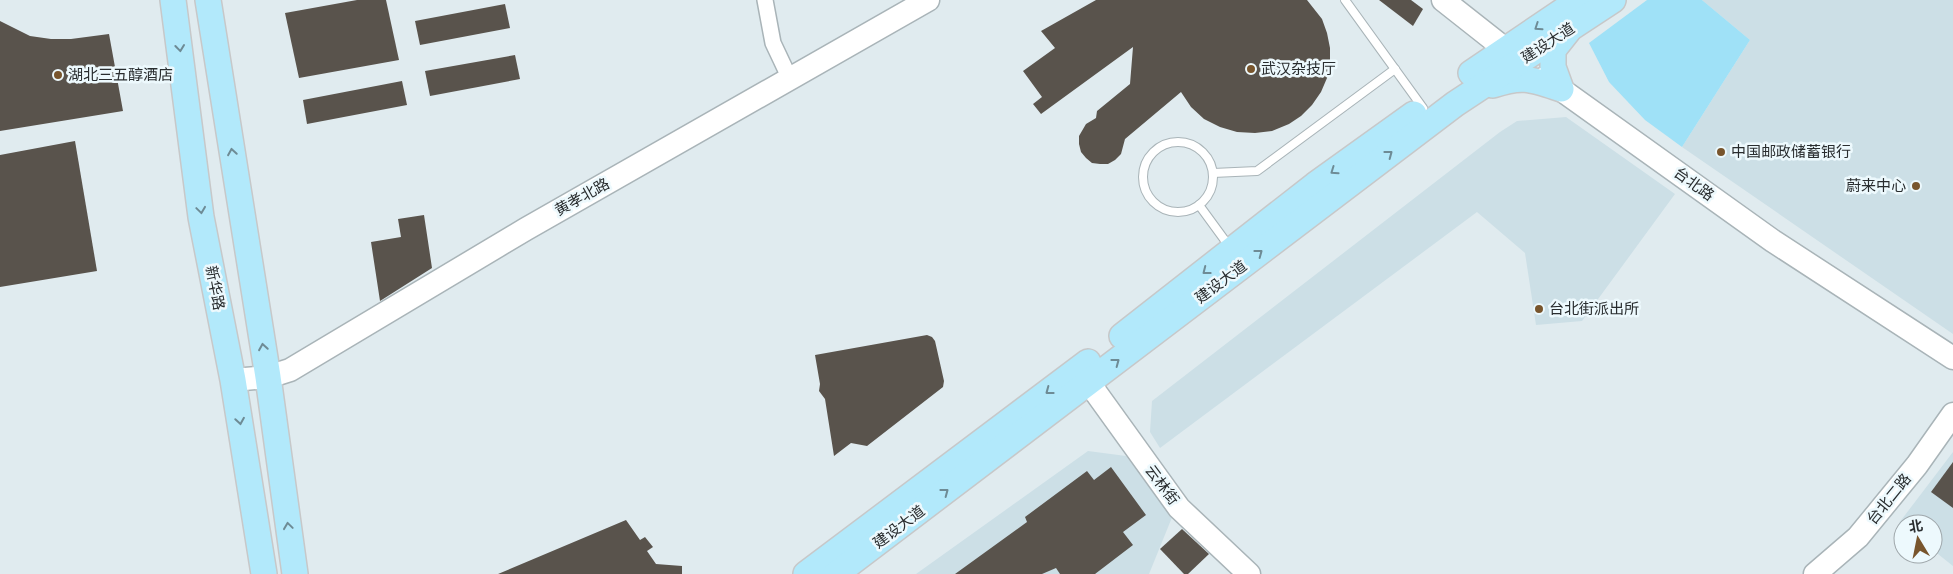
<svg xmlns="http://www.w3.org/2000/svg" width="1953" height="574" font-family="Rubik,'Noto Sans SC',sans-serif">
	<rect width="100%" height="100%" fill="#e0ebef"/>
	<!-- built -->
	<g fill="#ccdfe6">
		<path d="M1702 0H1953V334L1682 147 1750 40Z"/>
		<path d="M1566 117 1675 194 1582 321 1536 325 1525 253 1477 212 1160 448 1150 432 1152 401 1500 132 1517 121Z"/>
		<path d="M1088 451 1126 456 1173 515 1149 574H916Z"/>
		<path d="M1953 452V566L1933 550V524H1903V526L1899 523Z"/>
	</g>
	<!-- green -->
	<path fill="#9fe1f7" d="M1647 0H1702L1750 40 1682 147 1645 120 1609 82 1589 43Z"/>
	<!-- building -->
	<g fill="#59534c">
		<path d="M357 0H386L399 60 299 78 285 13Z"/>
		<path d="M1096 0H1307L1322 19 1327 33 1330 48V63L1327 78 1321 92 1312 105 1301 116 1289 124 1272 131 1255 133 1237 132 1220 127 1204 119 1191 107 1181 92 1125 139 1121 154 1115 160 1108 164H1100L1092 163 1086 158 1081 152 1079 144V136L1086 124 1096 118 1097 111 1130 84 1133 47 1041 114 1033 104 1042 97 1023 71 1055 48 1041 31Z"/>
		<path d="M1379 0H1411L1423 9 1413 26Z"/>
		<path d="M505 4 510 28 420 45 415 21Z"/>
		<path d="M0 21 30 36 51 39H71L109 34 123 111 0 131Z"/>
		<path d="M515 55 520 79 430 96 425 71Z"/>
		<path d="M402 81 407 105 307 124 303 100Z"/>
		<path d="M75 141 97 271 0 287V155Z"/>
		<path d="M424 215 432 268 380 301 371 242 401 237 398 219Z"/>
		<path d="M927 335 932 337 935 341 944 381 943 387 867 446 851 443 834 456 825 399 819 391 820 384 815 355Z"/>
		<path d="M1953 462V508L1931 492Z"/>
		<path d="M1111 467 1146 515 1123 532 1133 545 1095 574H1060L1056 568 1042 574H955L1027 522 1025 517 1087 471 1094 480Z"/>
		<path d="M626 520 640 540 645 537 653 547 647 551 656 564 682 566V574H498Z"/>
		<path d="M1182 529 1209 554 1188 574H1184L1160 549Z"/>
	</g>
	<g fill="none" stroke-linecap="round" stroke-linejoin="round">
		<!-- lane casing -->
		<g stroke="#a9b4b8" stroke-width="10">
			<g id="lane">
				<path d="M1345 0 1423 108"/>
				<circle cx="1178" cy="177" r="35"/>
				<path d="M1213 173 1257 171 1395 69"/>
				<path d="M1199 205 1229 246"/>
			</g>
		</g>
		<!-- street casing -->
		<g stroke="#a9b4b8" stroke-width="18">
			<path id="street" d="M765 0 773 43 790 79"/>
		</g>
		<!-- secondary casing -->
		<g stroke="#a9b4b8" stroke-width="25">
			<g id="secondary">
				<path d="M1443 0 1519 60"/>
				<path d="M1545 78 1773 241 1953 358"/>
				<path d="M233 380 268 377 290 370 526 229 928 0"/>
				<path d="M1089 383 1179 508 1249 574"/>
				<path d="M1815 574 1858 537 1917 465 1953 414"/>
			</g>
		</g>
		<!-- primary casing -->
		<g stroke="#c7c8c9" stroke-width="28">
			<g id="primary">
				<path d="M173 0 201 217 233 380 264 574"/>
				<path d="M208 0 268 377 295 574"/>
				<path d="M1471 73 1579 0"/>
				<path d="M1493 85C1523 75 1531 79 1561 89L1553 67V50L1568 31"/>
				<path d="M1122 336 1315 185 1414 114"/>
				<path d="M806 574 1088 362"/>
				<path d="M836 574 1455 104 1613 0"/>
			</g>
		</g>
		<!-- lane -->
		<use href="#lane" stroke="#fff" stroke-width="8"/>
		<!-- street -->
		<use href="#street" stroke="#fff" stroke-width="15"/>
		<!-- secondary -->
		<use href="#secondary" stroke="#fff" stroke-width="22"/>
		<!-- primary -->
		<use href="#primary" stroke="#b2e9fb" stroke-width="25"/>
	</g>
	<!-- one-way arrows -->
	<defs><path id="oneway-chevron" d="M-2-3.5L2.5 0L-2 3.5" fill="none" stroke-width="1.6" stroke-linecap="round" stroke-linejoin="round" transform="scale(1.25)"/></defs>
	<g stroke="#6e8b95">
		<use href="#oneway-chevron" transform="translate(1538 27) rotate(146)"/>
		<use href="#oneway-chevron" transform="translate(180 48) rotate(83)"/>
		<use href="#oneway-chevron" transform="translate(232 152) rotate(-99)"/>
		<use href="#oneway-chevron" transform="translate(1389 154) rotate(-37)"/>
		<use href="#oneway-chevron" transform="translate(1334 171) rotate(145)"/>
		<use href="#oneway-chevron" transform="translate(201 210) rotate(82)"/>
		<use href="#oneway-chevron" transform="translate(1259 253) rotate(-37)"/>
		<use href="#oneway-chevron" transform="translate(1206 271) rotate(142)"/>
		<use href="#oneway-chevron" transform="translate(263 347) rotate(-99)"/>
		<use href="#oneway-chevron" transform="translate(1116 362) rotate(-37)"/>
		<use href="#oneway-chevron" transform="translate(1049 391) rotate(143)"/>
		<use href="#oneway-chevron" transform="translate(240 421) rotate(81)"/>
		<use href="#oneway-chevron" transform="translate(945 492) rotate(-37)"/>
		<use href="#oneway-chevron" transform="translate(288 526) rotate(-98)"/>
	</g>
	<!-- markers -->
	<g fill="#78552d" stroke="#edf9fd" stroke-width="2">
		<circle cx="1251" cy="69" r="5"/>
		<circle cx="58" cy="75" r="5"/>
		<circle cx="1721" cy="152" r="5"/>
		<circle cx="1916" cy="186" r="5"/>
		<circle cx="1539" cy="309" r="5"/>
	</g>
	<g text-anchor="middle" stroke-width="5" stroke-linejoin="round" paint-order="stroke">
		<!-- street labels -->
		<g font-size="15" fill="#292d2f" stroke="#edf9fd">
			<text transform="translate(1548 43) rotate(-33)" y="5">建设大道</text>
			<text transform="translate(1694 184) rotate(36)" y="5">台北路</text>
			<text transform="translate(582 197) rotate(-29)" y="5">黄孝北路</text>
			<text transform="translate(1221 282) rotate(-37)" y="5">建设大道</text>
			<text transform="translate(215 288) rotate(79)" y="5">新华路</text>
			<text transform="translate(1162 485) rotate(53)" y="5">云林街</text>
			<text transform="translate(1889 499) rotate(-51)" y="5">台北二路</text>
			<text transform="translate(899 527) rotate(-37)" y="5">建设大道</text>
		</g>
		<!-- poi labels -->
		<g font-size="15" fill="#292d2f" stroke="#edf9fd" text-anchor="start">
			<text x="1261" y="74">武汉杂技厅</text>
			<text x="68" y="80">湖北三五醇酒店</text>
			<text x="1731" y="157">中国邮政储蓄银行</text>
			<text x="1906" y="191" text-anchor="end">蔚来中心</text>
			<text x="1549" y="314">台北街派出所</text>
		</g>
	</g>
	<!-- north arrow -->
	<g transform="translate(1918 539) rotate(350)"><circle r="24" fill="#edf9fd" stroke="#9fa7ab"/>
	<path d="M0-4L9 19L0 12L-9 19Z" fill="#78552d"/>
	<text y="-8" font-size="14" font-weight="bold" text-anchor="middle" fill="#292d2f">北</text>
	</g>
</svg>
